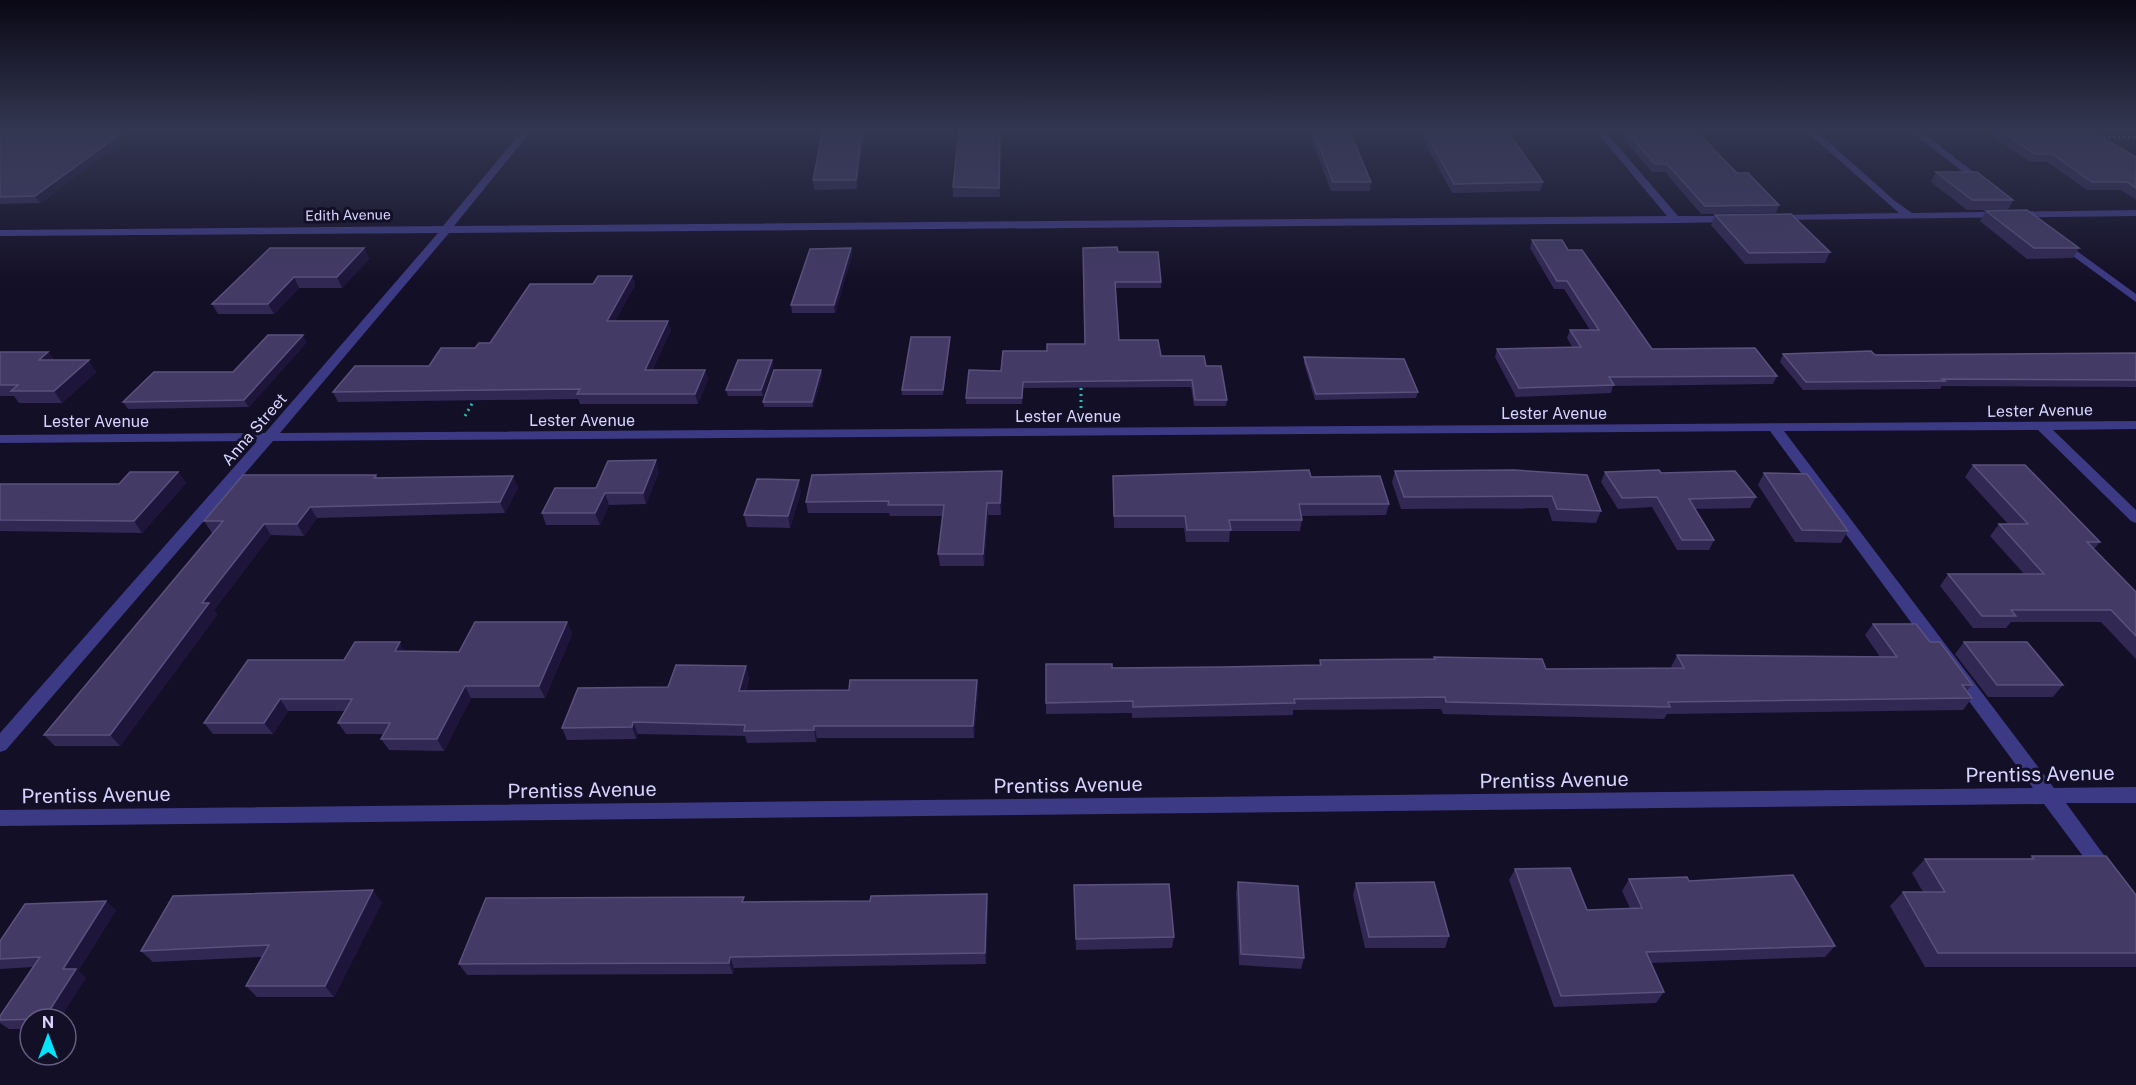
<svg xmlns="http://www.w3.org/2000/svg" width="2136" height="1085" font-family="'Public Sans',sans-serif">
	<rect width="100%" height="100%" fill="#130f26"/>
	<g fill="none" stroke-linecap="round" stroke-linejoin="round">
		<!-- path-far1 -->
		<path stroke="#2fb8b0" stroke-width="2" stroke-dasharray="2 3" stroke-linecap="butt" d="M2098 137H2136"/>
		<!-- path -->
		<g stroke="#2fb8b0" stroke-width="3" stroke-dasharray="2 4" stroke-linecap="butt">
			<path d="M1081 388V411"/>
			<path d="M465 416 473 402"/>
		</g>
		<!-- minor -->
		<g fill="#3d3a85" fill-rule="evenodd">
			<path d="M523 130H532L454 226 1667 216 1595 130H1604L1678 216H1731L1736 219 1731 222 1676 223 449 233 280 433 2136 421V429L2053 430 2136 510V523L2131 521 2038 430 1784 431 2054 788 2136 787V803H2066L2117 873 2114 879 2107 882 2100 879 2044 804 0 826V810L2033 788 1770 431 273 441 6 750 0 752V733L257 441 0 443V435L265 433 438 233 0 236V230L443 226Z"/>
			<path d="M1805 130H1815L1895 201 1912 213 2136 210V216L1772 220V216L1776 215 1899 213Z"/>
			<path d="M1909 130H1919L1988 183 1980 185Z"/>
			<path d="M2059 238 2136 294V302L2055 243V239Z"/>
		</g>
	</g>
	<!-- wall -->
	<g fill="#312854">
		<path d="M0 130H139L40 203 0 204Z"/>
		<path d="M823 130H865L857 189 814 190 813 180Z"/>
		<path d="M1001 130 1000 197H953V187Z"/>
		<path d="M1308 130H1349L1371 182 1370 191H1331Z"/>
		<path d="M1418 130H1507L1543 182 1540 191 1452 193Z"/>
		<path d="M1616 130H1695L1737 173 1779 205 1776 213 1701 214 1665 172H1652Z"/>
		<path d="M1984 130H2091L2136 157V200L2121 190H2087L2047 162H2030Z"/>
		<path d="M1936 172 2013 200 2008 210H1967L1931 182Z"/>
		<path d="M1986 211 2079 248 2073 258 2027 259 1980 221Z"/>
		<path d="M1715 215 1830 252 1825 263 1745 264 1711 225Z"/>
		<path d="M1532 240 1568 250 1652 349 1777 376 1773 384 1613 386 1611 393 1516 397 1495 357 1497 349 1573 348 1567 338 1570 330H1590L1564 289H1554L1530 248Z"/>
		<path d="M364 248 369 259 342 288H299L274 314H218L212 304Z"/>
		<path d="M851 248 852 255 835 313H792L791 305Z"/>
		<path d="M1118 252 1161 282V288H1115L1119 340 1161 356 1206 366 1227 400 1226 406H1194L1191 387 1023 388 1022 404H966V398L1001 371 1047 351 1085 344Z"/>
		<path d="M632 276 635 285 615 321 671 330 652 370H705L708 379 698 404H580L578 399 338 402 333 392 429 366 490 343 593 284Z"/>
		<path d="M307 342 249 407 128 409 123 402 233 372Z"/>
		<path d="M950 342 943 395H902V390Z"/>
		<path d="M0 352H48L54 360 96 372 62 403H19L14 396H0Z"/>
		<path d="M2136 353V387L1942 386 1940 389 1803 390 1780 362 1783 354 1875 355Z"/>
		<path d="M1304 357 1418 392 1416 398 1315 400 1304 363Z"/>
		<path d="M772 360 773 366 763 396H728L726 390Z"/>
		<path d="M821 370 822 376 813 407H764L763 402Z"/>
		<path d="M1973 465 2100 542 2094 549 2136 592V659L2101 622H2011L2006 628H1973L1940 586 1948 574H2024L1990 536 1999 524H2008L1965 477Z"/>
		<path d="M1514 470 1601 511 1596 523 1552 521 1548 508 1401 509 1392 482 1395 471Z"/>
		<path d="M178 472 186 483 142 533 0 531V484H119Z"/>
		<path d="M659 472 646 504 609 505 600 525H546L542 513 596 488Z"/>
		<path d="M1605 472 1661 473 1756 497 1750 508 1695 509 1714 540 1709 550H1677L1652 507 1618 509 1601 482Z"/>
		<path d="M1764 473 1848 531 1841 543 1795 542 1758 485Z"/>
		<path d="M376 475 378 478 518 487 505 513 317 518 304 536 271 535 214 610 217 615 120 746H55L44 735 214 533H212L204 521Z"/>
		<path d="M1113 476 1311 477 1389 504 1386 515 1302 516V520L1300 531H1230L1229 542H1186L1184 528H1114Z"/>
		<path d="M1002 482 1001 515H988L984 566H940L938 554 943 516H890L889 513H808L806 502Z"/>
		<path d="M801 492 790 528 747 527 744 515Z"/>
		<path d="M567 622 572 634 545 698H471L444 751 389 750 381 739 384 734H346L338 723 345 711H288L273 734H213L204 723 344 660 405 651 459 652Z"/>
		<path d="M1873 624 1930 642 1972 685 1967 691 1972 698 1963 710 1667 714 1664 719 1443 714 1441 709 1293 710V715L1132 718V713L1046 714V664L1112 668 1222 667 1319 665 1320 660 1433 659 1434 657 1546 669 1672 668 1671 667 1677 655 1880 657 1865 635Z"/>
		<path d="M1964 642 2063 685 2053 697H1988L1955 654Z"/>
		<path d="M746 666 749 678 746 691 849 690 977 680 978 692 974 738H817L816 742 747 743 745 736 638 734 636 739 567 740 562 728 668 687Z"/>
		<path d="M2032 856 2136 895V967H1925L1890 906 1903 892H1923L1912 873 1925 859H2029Z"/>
		<path d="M1515 869 1587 910 1630 908 1622 891 1629 879 1689 881 1835 946 1825 957 1651 963 1664 992 1656 1003 1554 1007 1509 880Z"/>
		<path d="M1238 882 1304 958 1301 969 1239 965 1236 893Z"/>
		<path d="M1356 883 1449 936 1445 948H1365L1353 895Z"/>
		<path d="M987 894 988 905 986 964 734 968 733 974 467 975 459 964 745 902 870 901Z"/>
		<path d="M1074 896 1174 937 1172 948 1076 950Z"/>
		<path d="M382 902 334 997H257L246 986 262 957 153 962 141 951Z"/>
		<path d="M116 910 78 971 86 978 30 1019V1029H9L0 1023V1016L33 967 0 969V941Z"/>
	</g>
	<!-- shaded-wall -->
	<g fill="#1d163a">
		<path d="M126 130H139L40 203 35 196Z"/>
		<path d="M862 130H865L857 189 856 180Z"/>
		<path d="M1000 130H1001L1000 197 999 188Z"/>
		<path d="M364 248 369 259 342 288 337 277Z"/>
		<path d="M851 248 852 255 835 313 834 305Z"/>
		<path d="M632 276 635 285 610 330 607 321Z"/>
		<path d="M294 277 299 288 274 314 268 304Z"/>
		<path d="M668 321 671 330 647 379 645 370Z"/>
		<path d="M303 335 307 342 249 407 244 400Z"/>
		<path d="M950 337V342L943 395V390Z"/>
		<path d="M48 352 56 363 39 360Z"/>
		<path d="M89 360 96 372 62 403 54 391Z"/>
		<path d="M772 360 773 366 763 396 761 390Z"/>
		<path d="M705 370 708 379 698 404 695 394Z"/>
		<path d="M821 370 822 376 813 407 812 402Z"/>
		<path d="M656 460 659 472 646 504 643 493Z"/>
		<path d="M1002 471V482L1001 515 1000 503Z"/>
		<path d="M178 472 186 483 142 533 134 521Z"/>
		<path d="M513 476 518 487 505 513 500 502Z"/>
		<path d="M799 480 801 492 790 528 788 516Z"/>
		<path d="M605 493 609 505 600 525 595 513Z"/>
		<path d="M987 503 988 515 984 566 983 554Z"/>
		<path d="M310 507 317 518 304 536 297 524Z"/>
		<path d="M264 524 271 535 214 610 217 615 120 746 110 735 202 603Z"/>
		<path d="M567 622 572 634 545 698 539 686Z"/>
		<path d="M400 642 406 654 395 651Z"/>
		<path d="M746 666 749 678 742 702 739 691Z"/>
		<path d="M977 680 978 692 974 738 973 726Z"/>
		<path d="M465 686 471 698 444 751 437 739Z"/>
		<path d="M280 699 288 711 273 734 264 723Z"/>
		<path d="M633 722 638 734 636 739 632 727Z"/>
		<path d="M814 726 817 738 816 742 814 730Z"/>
		<path d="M373 890 382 902 334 997 325 986Z"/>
		<path d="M987 894 988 905 986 964 985 953Z"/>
		<path d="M106 901 116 910 78 971 86 978 60 1019H44L63 969Z"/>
		<path d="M730 957 734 968 733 974 729 963Z"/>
	</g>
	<!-- building -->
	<g fill="#433a66" stroke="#5a527e" stroke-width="1.5">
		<path d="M0 130H126L35 196 0 197Z"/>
		<path d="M823 130H862L856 180H813Z"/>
		<path d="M959 130H1000L999 188 953 187Z"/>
		<path d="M1313 130H1349L1371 182H1333Z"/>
		<path d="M1424 130H1507L1543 182 1454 184Z"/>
		<path d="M1625 130H1695L1737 173H1748L1779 205 1705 206 1667 164H1655Z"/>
		<path d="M2000 130H2091L2136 157V188L2127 182H2092L2052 154H2035Z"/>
		<path d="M1936 172H1977L2013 200H1972Z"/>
		<path d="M2027 210 2079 248H2034L1986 211Z"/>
		<path d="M1791 214 1830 252 1749 253 1715 215Z"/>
		<path d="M1532 240H1562L1568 250H1582L1652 349 1755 348 1777 376 1609 377 1614 385 1519 388 1497 349 1581 347 1570 330H1599L1567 281H1557Z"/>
		<path d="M1117 247 1118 252H1158L1161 282H1115L1119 340H1158L1161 356H1204L1206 366H1221L1227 400H1195L1192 380 1023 382 1022 398H966L969 370 1001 371 1003 351H1047V344H1085L1083 248Z"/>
		<path d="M270 248H364L337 277H294L268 304H212Z"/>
		<path d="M851 248 834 305H791L810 249Z"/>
		<path d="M598 276H632L607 321H668L645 370H705L695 394H577L580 389 333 392 355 366H429L441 348H475L479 343H490L530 284H593Z"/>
		<path d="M268 335H303L244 400 123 402 154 372H233Z"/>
		<path d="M911 337H950L943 390H902Z"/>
		<path d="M1871 351 1875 355 2136 353V380L1942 379 1945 381 1806 382 1783 354Z"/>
		<path d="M0 352H48L39 360H89L54 391H11L18 385H0Z"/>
		<path d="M1304 357 1404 359 1418 392 1316 394Z"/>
		<path d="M738 360H772L761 390H726Z"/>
		<path d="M774 370H821L812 402H763Z"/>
		<path d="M656 460 643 493H605L595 513H542L555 488H596L608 461Z"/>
		<path d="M1973 465H2025L2100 542H2087L2136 592V636L2111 610H2011L2016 616H1982L1948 574H2044L1999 524H2028Z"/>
		<path d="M1309 470 1311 477 1380 476 1389 504H1299L1302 520H1229L1231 530H1187L1185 516H1114L1113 476Z"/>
		<path d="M1514 470 1587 475 1601 511 1557 509 1552 496 1404 497 1395 471Z"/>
		<path d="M1659 470 1661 473 1735 471 1756 497 1689 499 1714 540H1682L1657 497 1622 498 1605 472Z"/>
		<path d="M1002 471 1000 503H987L983 554H938L944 505H888L889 501 806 502 812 475Z"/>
		<path d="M130 472H178L134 521 0 520V484H119Z"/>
		<path d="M1764 473 1807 474 1848 531 1802 530Z"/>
		<path d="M243 475H376L374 478 513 476 500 502 310 507 297 524H264L202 603H209L110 735H44L223 521H204Z"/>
		<path d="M757 479 799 480 788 516 744 515Z"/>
		<path d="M475 622H567L539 686H465L437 739H381L390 723H338L352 699H280L264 723H204L248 660H344L355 642H400L395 651 459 652Z"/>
		<path d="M1873 624H1916L1930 642H1940L1972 685H1962L1972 698 1668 702 1670 707 1446 702 1445 697 1294 699 1295 703 1133 707V701L1046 703V664H1112V668L1222 667 1321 665 1320 660 1435 659 1434 657 1542 659 1546 669 1684 668 1677 655 1897 657Z"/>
		<path d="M1964 642H2027L2063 685H1997Z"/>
		<path d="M676 665 746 666 739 691 849 690 850 680H977L973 726H814V730L744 731 745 725 633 722 632 727 562 728 578 688 668 687Z"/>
		<path d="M2032 856H2106L2136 895V953H1938L1903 892H1945L1925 859H2034Z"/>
		<path d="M1570 868 1587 910 1642 908 1629 879 1687 877 1689 881 1793 875 1835 946 1646 952 1664 992 1561 996 1515 869Z"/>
		<path d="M1238 882 1298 886 1304 958 1241 954Z"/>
		<path d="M1434 882 1449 936 1369 937 1356 883Z"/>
		<path d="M1169 884 1174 937 1076 939 1074 885Z"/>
		<path d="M373 890 325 986H246L269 945 141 951 173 896Z"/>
		<path d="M987 894 985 953 730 957 729 963 459 964 486 898 744 897 742 902 870 901 871 896Z"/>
		<path d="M106 901 63 969H76L44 1019 0 1020V1016L40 957 0 959V941L25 904Z"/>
	</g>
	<!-- sky -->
	<linearGradient id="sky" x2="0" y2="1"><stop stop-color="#0a0815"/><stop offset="0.46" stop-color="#333752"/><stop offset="1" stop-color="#333752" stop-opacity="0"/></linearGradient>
	<rect width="2136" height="282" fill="url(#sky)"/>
	<g text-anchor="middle" stroke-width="6" stroke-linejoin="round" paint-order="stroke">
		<!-- far-street labels -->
		<g font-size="14" fill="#d9d4ff" stroke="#130f26">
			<text transform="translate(348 215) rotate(-1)" y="5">Edith Avenue</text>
		</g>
		<!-- street labels -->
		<g font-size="16" fill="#d9d4ff" stroke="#130f26">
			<text transform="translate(2040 410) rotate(-1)" y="6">Lester Avenue</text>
			<text x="1554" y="419">Lester Avenue</text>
			<text x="1068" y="422">Lester Avenue</text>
			<text x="582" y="426">Lester Avenue</text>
			<text x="96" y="427">Lester Avenue</text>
			<text transform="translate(254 429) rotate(-49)" y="6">Anna Street</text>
		</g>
		<!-- near-street labels -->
		<g font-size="20" fill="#d9d4ff" stroke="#130f26">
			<text transform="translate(2040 774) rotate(-1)" y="7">Prentiss Avenue</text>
			<text transform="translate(1554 780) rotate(-1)" y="7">Prentiss Avenue</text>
			<text transform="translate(1068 785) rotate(-1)" y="7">Prentiss Avenue</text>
			<text transform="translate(582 790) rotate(-1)" y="7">Prentiss Avenue</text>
			<text transform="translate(96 795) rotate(-1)" y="7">Prentiss Avenue</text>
		</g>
	</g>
	<!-- north arrow -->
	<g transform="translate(48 1037)"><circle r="28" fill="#130f26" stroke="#625e7d" stroke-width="1.5"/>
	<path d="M0-4.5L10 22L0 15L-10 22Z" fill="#00e5ff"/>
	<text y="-9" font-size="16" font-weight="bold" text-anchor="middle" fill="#d9d4ff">N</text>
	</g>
</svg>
